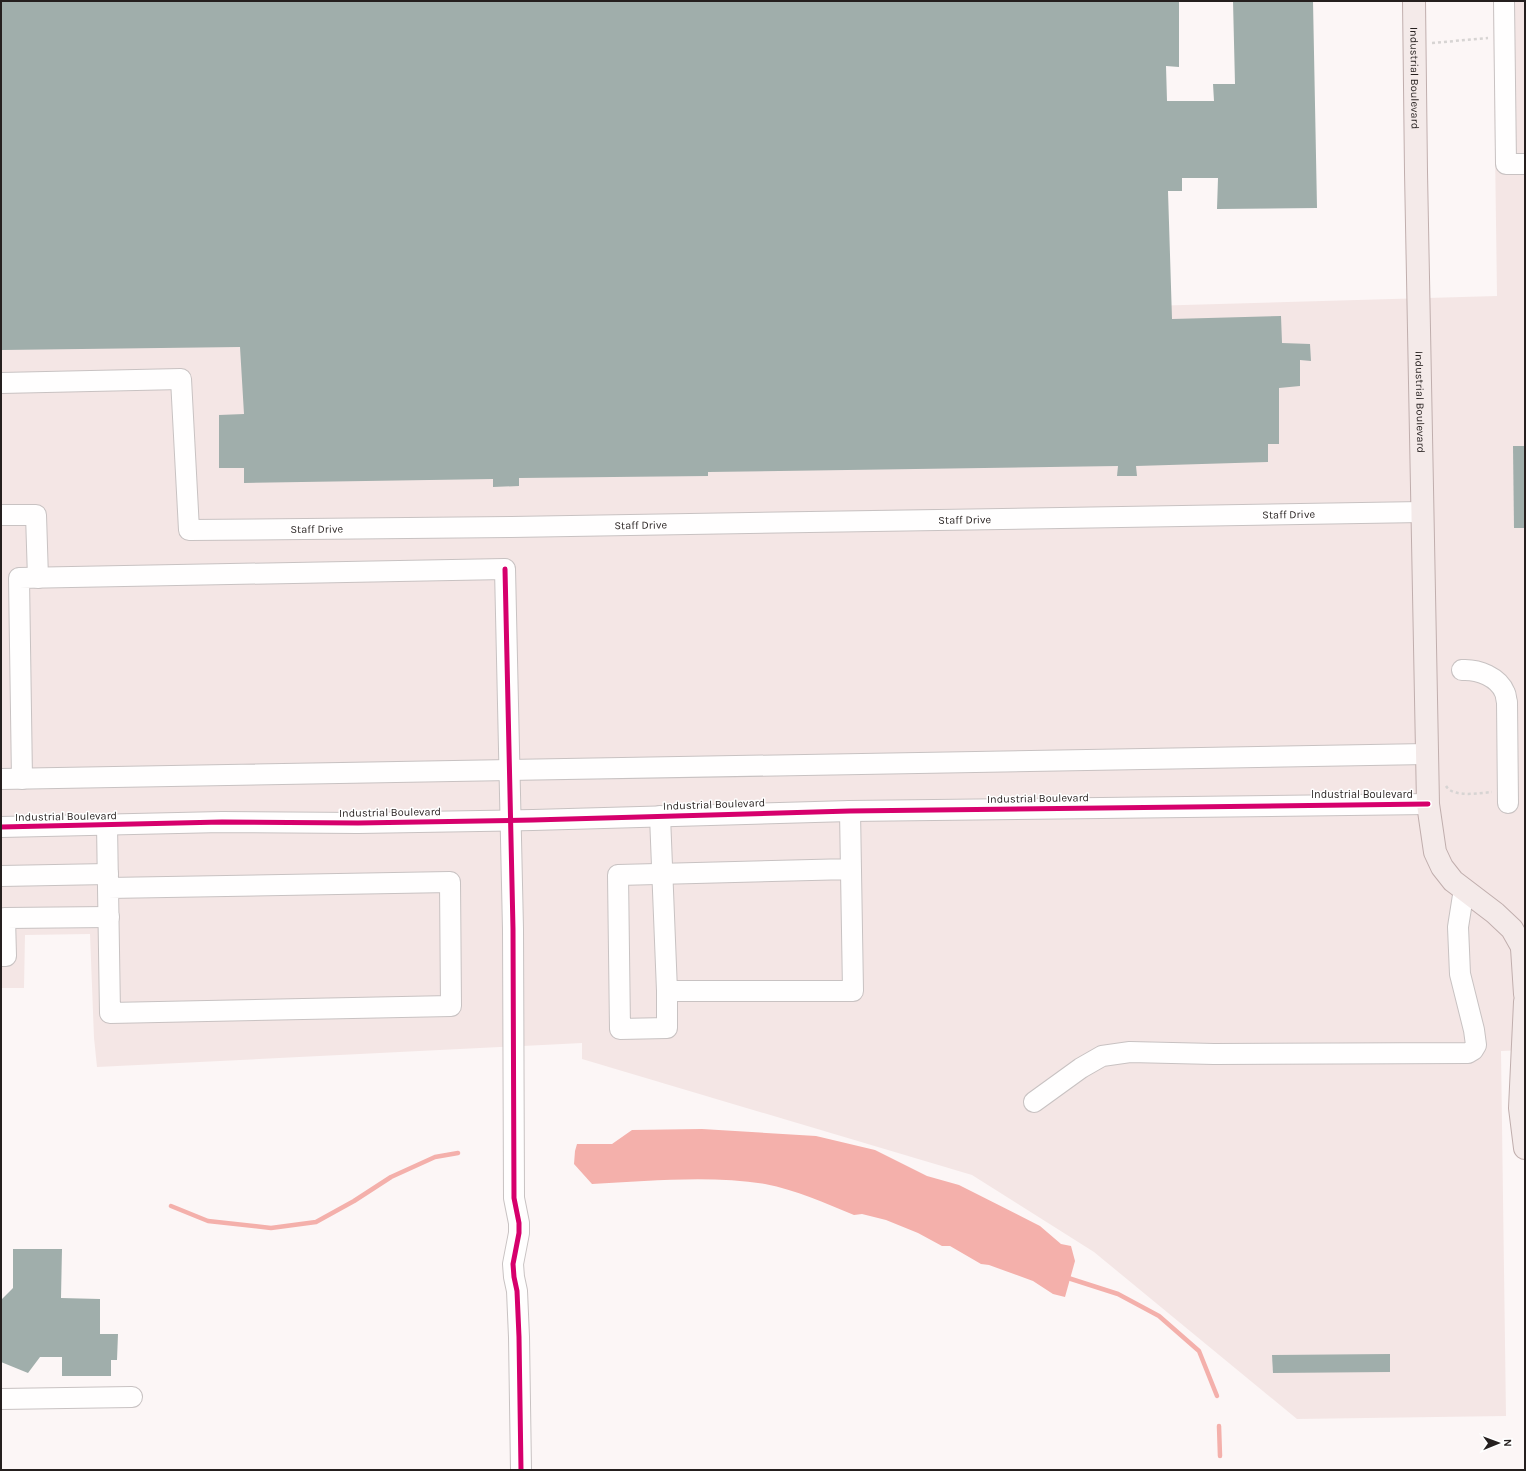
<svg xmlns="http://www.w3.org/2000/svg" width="1526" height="1471" font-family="Karla,sans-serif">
	<rect width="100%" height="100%" fill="#fcf6f6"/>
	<!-- built -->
	<path fill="#f4e6e5" d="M1493 1H1525V1050L1501 1051 1506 1416 1297 1419 1094 1252 972 1175 582 1059V1043L97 1067 94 1038 90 934 25 935 24 988H1V339L1497 296Z"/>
	<!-- water -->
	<path fill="#f4b0ab" d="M702 1129 816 1136 875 1150 927 1176 959 1185 1040 1226 1061 1244 1071 1246 1075 1261 1065 1297 1053 1294 1033 1281 989 1265 981 1264 950 1246H942L918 1233 886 1220 862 1214 854 1215C825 1203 796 1190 765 1184 711 1175 647 1181 592 1184L574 1164 575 1151 577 1144H612L632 1130Z"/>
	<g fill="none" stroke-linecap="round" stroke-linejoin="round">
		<!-- stream -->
		<g stroke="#f4b0ab" stroke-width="4.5">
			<path d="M171 1206 208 1221 271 1228 316 1222 354 1201 391 1177 435 1157 458 1153"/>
			<path d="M1065 1277 1118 1294 1159 1316 1199 1351 1217 1396"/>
			<path d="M1219 1426 1220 1456"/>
		</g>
	</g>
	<!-- building -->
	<g fill="#a0aeab">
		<path d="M1 1H1179V67L1166 66 1167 101H1214L1213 84H1235L1233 1H1313L1317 208 1217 209 1218 178H1182V191H1168L1172 319 1281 316 1282 343 1310 344 1311 361 1300 360V386L1279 388V444H1268V462L1136 466 1137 476H1117L1118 466 708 472V476L519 478V486L493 487V479L244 483V468H219V415L244 414 240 347 2 350Z"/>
		<path d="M1513 446H1525V528H1514Z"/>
		<path d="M13 1249H62L61 1298 100 1299V1334H118L117 1360H111V1376H62V1357H40L28 1373 1 1362V1300L13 1288Z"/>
		<path d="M1390 1354V1372L1273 1373 1272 1355Z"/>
	</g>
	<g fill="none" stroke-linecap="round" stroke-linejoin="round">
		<!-- minor casing -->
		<g stroke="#c8c2c2" stroke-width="22">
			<g id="minor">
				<path d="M1504 1 1506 164H1525"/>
				<path id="s1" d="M1 383 181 379 189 530 511 527 1422 512"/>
				<path d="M1 515H36L38 578"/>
				<path d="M1462 670C1478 669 1499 677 1505 693 1506 695 1506 699 1507 702L1508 803"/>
				<path d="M1 779 1427 754"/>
				<path d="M22 779 19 578 505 569 513 929 514 1198 519 1223V1233L513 1264 514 1277 517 1291 519 1337 521 1470"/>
				<path d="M850 811 853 991H667V1028L620 1029 618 875 851 869"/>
				<path d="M660 816 667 991"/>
				<path d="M107 825 110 1013 451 1006 450 882 108 888"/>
				<path d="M1 827 222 822 358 823 533 820 850 811 1428 804"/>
				<path d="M1 876 108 874"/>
				<path d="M1 956H6L5 918 109 917"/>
				<path d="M1034 1102 1081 1068 1102 1056 1130 1052 1214 1054 1468 1053 1473 1050 1476 1045 1474 1030 1460 974 1458 927 1464 889"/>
				<path d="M1 1399 132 1397"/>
			</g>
		</g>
		<!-- major casing -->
		<g stroke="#c0aead" stroke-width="24">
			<g id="major">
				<path id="s2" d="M1414 1 1416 172 1428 804 1435 852 1442 867 1453 881 1495 913 1512 929 1525 952"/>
				<path d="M1522 948 1525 994"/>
				<path d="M1525 1002 1520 1108 1525 1148"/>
			</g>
		</g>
		<!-- path -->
		<g stroke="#d7d4d3" stroke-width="2.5" stroke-dasharray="3 3" stroke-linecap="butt">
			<path d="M1432 43 1488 38"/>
			<path d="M1446 786C1453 798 1480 793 1492 792"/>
		</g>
		<!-- minor -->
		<use href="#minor" stroke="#fffefe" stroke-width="20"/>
		<!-- major -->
		<use href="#major" stroke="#f4eae9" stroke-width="22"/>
		<!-- cycleway casing -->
		<g stroke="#fff" stroke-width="8">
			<g id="cycleway">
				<path d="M505 569 513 929 514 1198 519 1223V1233L513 1264 514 1277 517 1291 519 1337 521 1470"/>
				<path d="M1 827 222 822 358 823 533 820 850 811 1428 804"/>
			</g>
		</g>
		<!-- cycleway -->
		<use href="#cycleway" stroke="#d6006c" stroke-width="5"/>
	</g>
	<g text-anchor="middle" stroke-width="3" stroke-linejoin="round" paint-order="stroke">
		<!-- street labels -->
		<g font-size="11" fill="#251f1e" stroke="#fff">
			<text dy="4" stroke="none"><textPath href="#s2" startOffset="77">Industrial Boulevard</textPath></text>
			<text dy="4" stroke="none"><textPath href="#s2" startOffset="401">Industrial Boulevard</textPath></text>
			<text dy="4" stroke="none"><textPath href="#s1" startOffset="1431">Staff Drive</textPath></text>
			<text dy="4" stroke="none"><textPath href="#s1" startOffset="1107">Staff Drive</textPath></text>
			<text dy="4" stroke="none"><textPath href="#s1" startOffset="783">Staff Drive</textPath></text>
			<text dy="4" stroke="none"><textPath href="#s1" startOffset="459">Staff Drive</textPath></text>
			<text x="1362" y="798">Industrial Boulevard</text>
			<text transform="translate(1038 798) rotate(-1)" y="4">Industrial Boulevard</text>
			<text transform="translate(714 804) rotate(-2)" y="4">Industrial Boulevard</text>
			<text transform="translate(390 812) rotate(-1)" y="4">Industrial Boulevard</text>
			<text transform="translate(66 816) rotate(-1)" y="4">Industrial Boulevard</text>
		</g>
	</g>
	<!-- border -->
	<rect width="1526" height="1471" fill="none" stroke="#251f1e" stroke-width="4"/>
	<!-- north arrow -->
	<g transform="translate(1498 1443) rotate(89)" stroke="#ffffff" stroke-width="3" paint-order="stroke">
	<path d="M0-3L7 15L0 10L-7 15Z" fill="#251f1e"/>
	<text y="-6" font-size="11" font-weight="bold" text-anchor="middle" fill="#251f1e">N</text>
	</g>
</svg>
